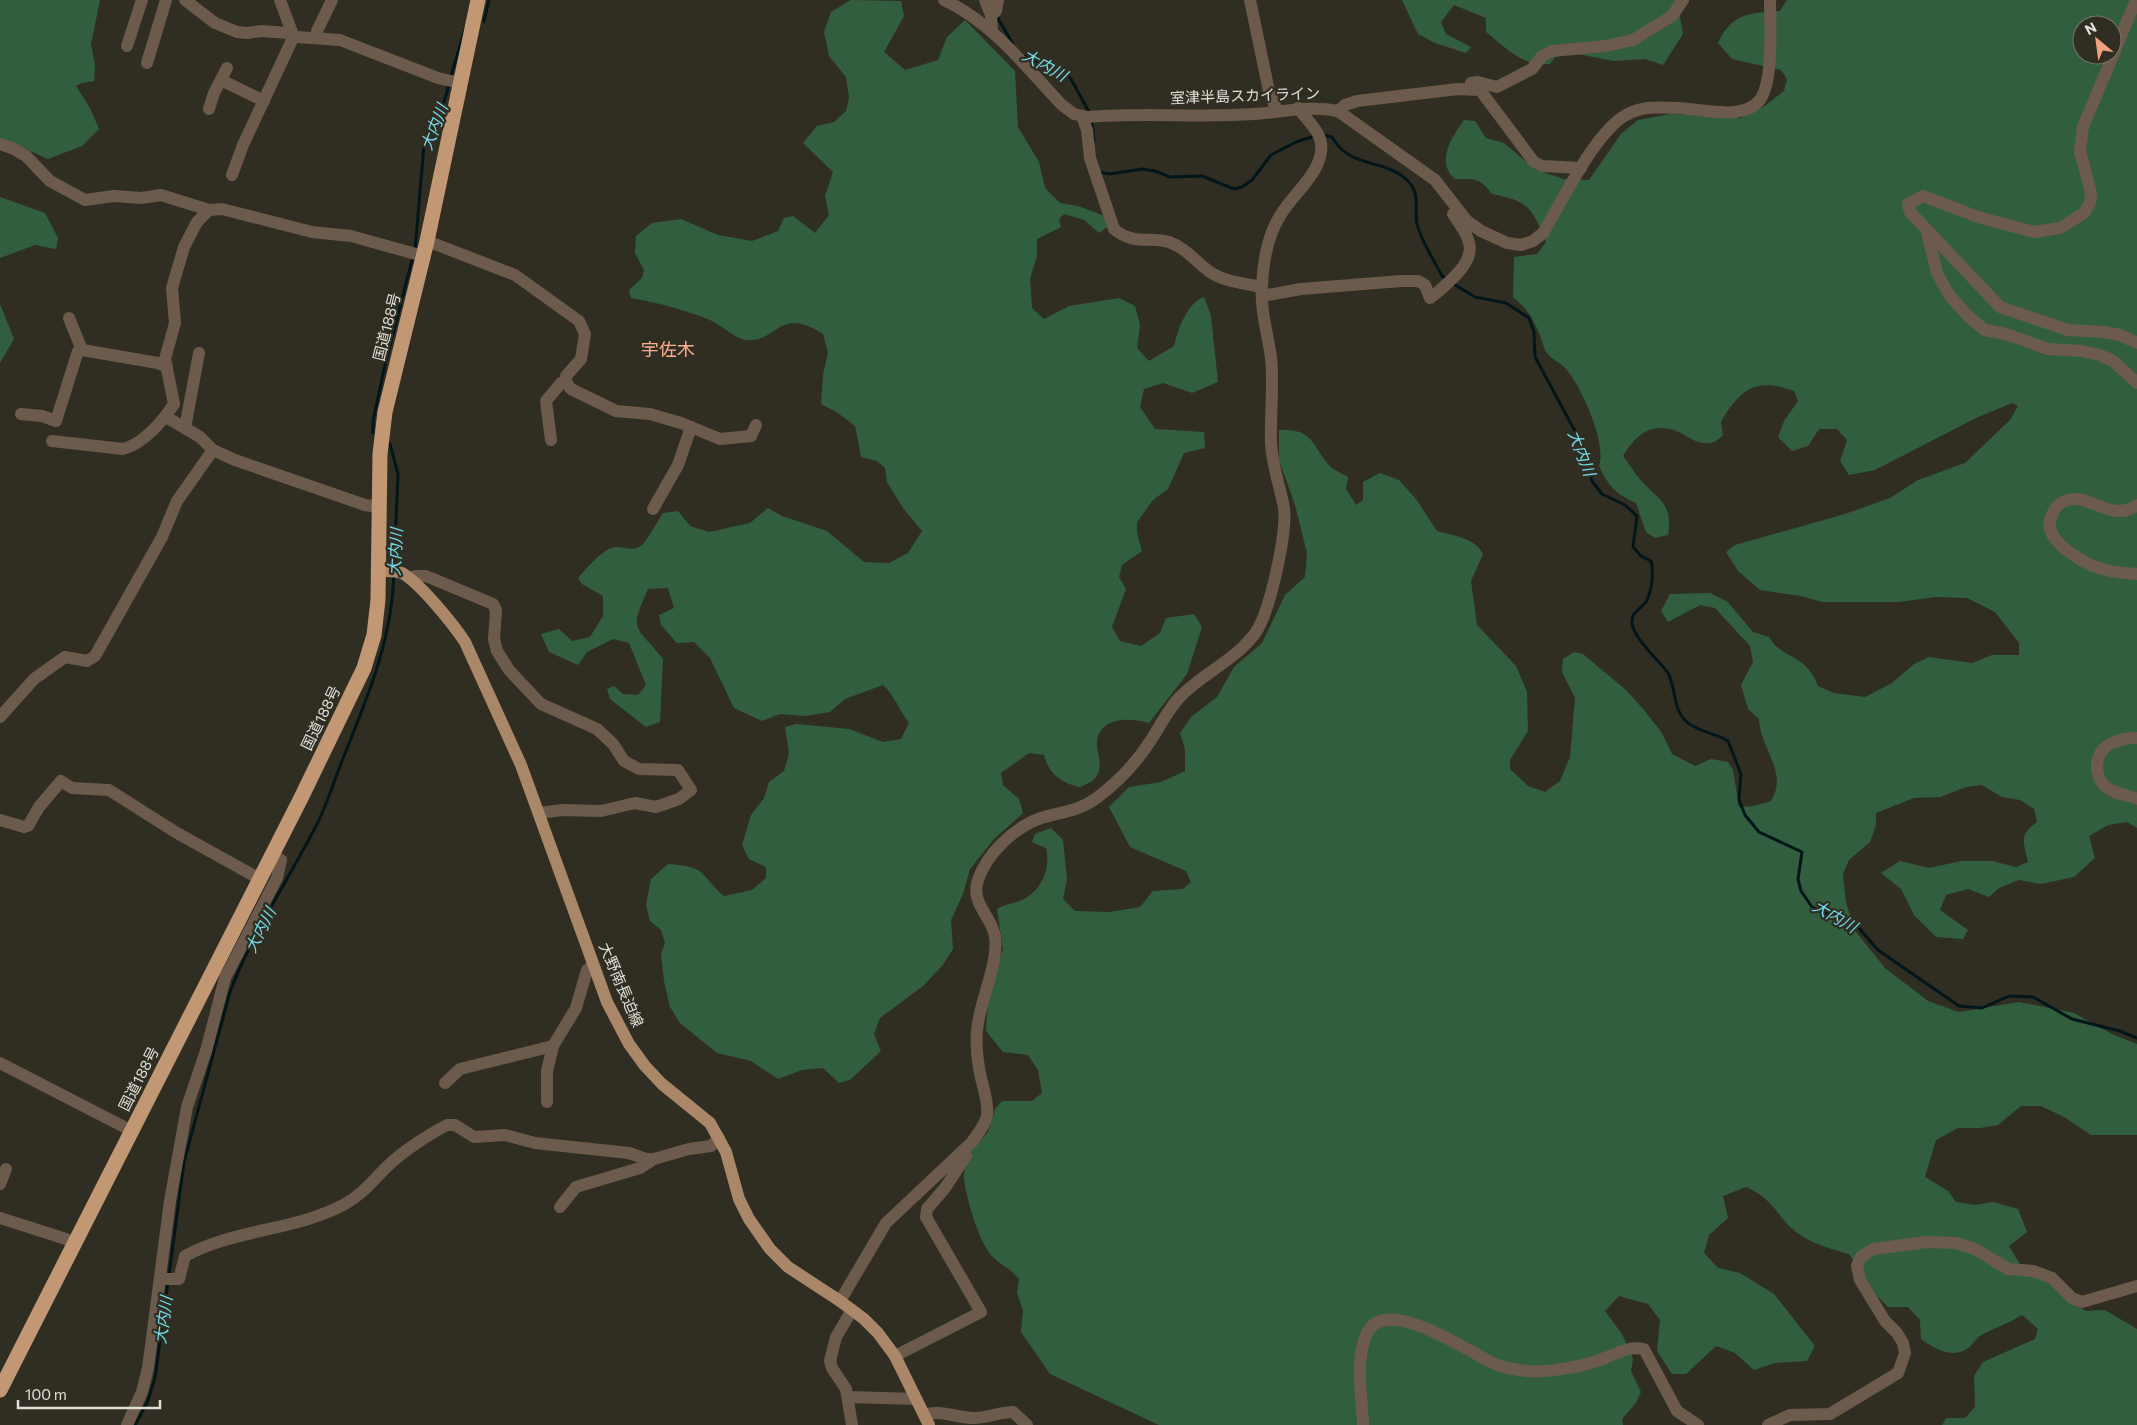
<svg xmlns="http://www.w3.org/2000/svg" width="2137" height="1425" font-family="Commissioner,'Noto Sans JP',sans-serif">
	<rect width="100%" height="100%" fill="#302e22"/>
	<!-- forest -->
	<g fill="#325e40" fill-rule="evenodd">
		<path d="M0 0H100L91 44 95 65 94 81 82 83 76 86 90 108 99 129 82 146 48 159 0 138Z"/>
		<path d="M851 0 901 1 904 16 884 52 905 70 938 60 947 37 965 20 1015 71 1018 127 1039 162 1045 188 1060 203 1078 206 1102 215 1109 226 1099 233 1084 220 1064 214 1059 219 1061 227 1037 239V256L1030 279 1032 308 1044 319 1069 306 1119 298 1135 306 1140 325 1137 348 1149 361 1174 346C1178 329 1187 303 1204 297L1211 316 1218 382 1192 393 1163 383 1144 389 1140 407 1155 429 1204 432 1205 448 1184 453 1168 489 1153 500 1137 522V533L1142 551 1122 565 1119 577 1126 589 1112 627 1120 641 1141 646 1160 633 1166 618 1194 614 1202 627 1187 674 1149 723C1129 717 1096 717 1097 746 1098 757 1104 769 1094 779 1091 783 1084 785 1080 787 1061 783 1049 774 1044 755L1029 753 1001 773 1003 785 1019 799 1023 813 994 839 970 869 963 894 951 920 953 949 942 966 923 986 880 1018 874 1034 881 1051 850 1080 839 1083 823 1068 802 1070 778 1079 751 1061 717 1053 680 1023 670 1007 664 981 661 954 665 943 661 930 650 921 646 905 651 879 668 864C708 867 698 873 724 896L752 890 766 878V867L749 859 742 845 751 815 764 798 769 782 784 771 789 754 785 727 796 724 849 729 883 742 901 739 909 723C899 710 895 696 883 685L845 699 830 712 805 716 780 714 762 721 734 708 710 658 694 642 677 643 661 625 659 615 674 608 668 588 648 589C628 634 636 624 663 659L660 722 646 727 610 699 607 689 614 686 623 694 638 695 646 685 629 643 613 639 587 652 578 665 549 652 541 634 559 629 572 641 590 637 603 616V596L582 584 578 578C586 569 604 547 616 547 626 547 633 552 642 545 646 542 659 519 663 513L678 511 690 526 709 532 750 523 768 508 782 516 827 531 864 562 889 563 908 553 922 531 903 508 887 482 885 468 877 461 861 457 855 426 838 413 821 404 823 375 828 353 823 334C777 305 779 343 746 340 735 339 723 326 712 321 686 310 659 303 631 298L629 290 642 278 644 270 635 253 636 236 652 223 681 219 718 235 752 241 778 231 784 218 793 216 815 233 829 215 825 196 833 172 803 143 817 126 834 122 846 111 849 97 846 77 829 56 824 32 831 12Z"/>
		<path d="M1402 0H1677L1683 34 1663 65 1645 59 1614 61 1567 52 1555 57 1550 64C1523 67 1506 48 1486 32V18L1454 5 1441 22 1446 34 1471 47 1466 53 1435 43 1418 34Z"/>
		<path d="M1787 0H2137V828L2127 822 2108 825 2089 836 2095 858 2074 877 2041 884 2019 880 1999 888 1989 897 1968 889 1946 895 1940 910 1968 930 1963 939 1936 937 1914 915 1901 889 1881 873 1900 861 1929 868 1961 861H1992L2016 867 2028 862C2024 842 2018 835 2037 822L2034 809 2020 800 2002 797 1982 785 1966 787 1940 797 1914 798 1876 813V825L1870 842 1849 860 1843 874 1846 903 1856 932 1885 968 1928 1001 1959 1012 2019 1002 2074 1013 2112 1034 2137 1044V1135H2091L2064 1117 2041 1106H2021L1998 1125 1980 1128H1958L1936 1140 1925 1177 1948 1191 1956 1202 1975 1205 1993 1202 2018 1209 2027 1232 2009 1246 2020 1264 2052 1284 2065 1298 2086 1311 2105 1310 2137 1329V1425H1942L1946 1418H1965L1975 1407 1974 1376 1983 1362 2035 1339 2038 1329 2022 1315C2008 1324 1997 1327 1983 1334 1976 1337 1972 1347 1965 1350 1950 1358 1933 1348 1921 1339L1920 1320 1908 1307H1888L1876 1295 1849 1254C1827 1248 1805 1242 1789 1226 1773 1208 1770 1198 1746 1187L1723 1196 1728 1218 1709 1235 1704 1253 1718 1268 1740 1273 1774 1294 1815 1346 1807 1361 1775 1363 1754 1370 1735 1353 1716 1346 1686 1374H1672L1657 1351 1660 1320 1648 1304 1619 1296 1605 1311 1622 1334 1633 1359 1631 1371 1641 1392 1636 1403 1622 1419 1623 1425H1159L1050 1374 1021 1332 1023 1310 1017 1293 1019 1279C1009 1267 1003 1267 993 1257 980 1246 965 1195 964 1177 963 1168 971 1161 970 1151L988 1132 995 1109 1002 1101H1032L1042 1093 1038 1070 1028 1055 1003 1052 986 1031 989 989 1003 949 997 909C1005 904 1013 904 1022 900 1042 891 1051 868 1046 848L1032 842 1035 834 1051 828 1063 840 1067 879 1063 899 1075 911 1110 912 1140 907 1153 891 1183 889 1191 882 1186 871 1130 847 1109 807 1129 787 1161 782 1185 771V749L1180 733 1191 717 1217 697 1234 667 1262 643 1285 595 1305 577 1307 553 1295 505 1279 460V430C1313 429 1310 442 1328 464 1332 470 1342 473 1348 477L1346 489 1356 505 1363 500V482L1380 473 1399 480 1416 499 1437 531C1454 536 1475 538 1483 554L1471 581 1477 625 1516 666 1527 692 1528 731 1510 760V769L1528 786 1545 792 1560 781 1570 757 1575 698 1562 672 1563 659 1574 652 1583 654 1626 690 1644 710 1662 733 1672 754 1695 766 1711 759 1728 762 1733 770 1739 807 1754 806 1771 801C1789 772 1760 749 1759 719L1748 709 1741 685 1753 662 1750 646 1715 608 1700 605 1668 622 1661 611 1670 594 1710 593 1728 602 1753 632 1769 637C1781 659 1806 653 1818 686L1834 693 1865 697 1892 683 1914 664 1929 657 1972 663 1992 655H2019V643L1995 612 1967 598 1936 597 1899 602H1822L1801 596 1760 590 1738 571 1726 552 1735 545 1845 514 1890 498 1918 480 1965 463 2010 420 2018 406 2012 403 1976 418 1875 470 1849 475 1840 461 1847 440 1837 429H1819L1808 446 1792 451 1778 437 1784 421 1798 401 1794 391C1756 377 1740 389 1721 422L1723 435C1721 437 1717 441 1714 442 1696 448 1686 432 1670 429 1647 424 1634 438 1623 456 1628 462 1632 469 1637 476 1655 498 1674 501 1668 535L1655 538 1646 532 1636 503C1615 493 1609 487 1599 466 1607 443 1582 389 1567 370 1561 363 1551 359 1546 352 1544 348 1542 342 1541 338 1534 320 1528 309 1513 297L1514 257 1537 254 1546 242C1532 209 1530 201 1492 194 1480 178 1476 179 1455 179 1435 162 1452 137 1464 120L1475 121 1486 138 1504 143 1536 170 1564 179 1589 180 1621 134 1638 120 1670 114 1741 118 1766 105 1784 91 1787 79 1781 70 1732 59 1718 43C1732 13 1749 13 1780 11ZM2082 25H2112V55H2082Z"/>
		<path d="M0 197 45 213 58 238 56 249 35 245 0 258Z"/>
		<path d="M0 304 14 339 0 363Z"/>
	</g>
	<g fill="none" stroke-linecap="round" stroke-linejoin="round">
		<!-- stream -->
		<g stroke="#02161a" stroke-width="3">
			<path d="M996 15 1013 44"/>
			<path d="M484 21 489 0"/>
			<path d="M1024 56 1062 71 1071 79 1089 112"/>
			<path d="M450 79 465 29"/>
			<path d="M1092 121 1094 142"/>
			<path d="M1322 135 1332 137C1350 169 1383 158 1407 180 1421 193 1414 208 1417 224 1421 241 1434 260 1442 276L1447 280"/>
			<path d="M1099 172 1110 174 1142 169 1155 171 1170 177 1202 176 1234 189 1242 187 1252 180 1271 155 1296 142 1315 136"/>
			<path d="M415 250 424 145 441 112 449 85"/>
			<path d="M1452 283 1475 297 1506 303 1529 318 1534 332 1535 357 1582 444 1592 481 1602 494 1625 505 1637 516 1633 547 1641 556 1651 561C1654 572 1652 591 1646 602 1643 607 1635 610 1633 616 1625 632 1661 662 1668 673 1676 688 1673 711 1687 722 1698 732 1716 733 1728 741L1741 774 1739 800 1745 815 1759 832 1802 852 1798 879 1801 891 1812 907 1858 927 1878 950 1959 1006 1982 1008 2009 996 2033 997 2072 1019 2120 1031 2137 1038"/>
			<path d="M373 433V421L385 365 413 256"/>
			<path d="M390 444 398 474 394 567"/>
			<path d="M169 1275 184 1162 230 992C252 934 287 882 316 826 328 803 334 780 344 756 368 696 392 640 394 574"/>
			<path d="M135 1425 147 1403 155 1378 168 1282"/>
		</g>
		<!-- minor -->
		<g stroke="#6c5b4c" stroke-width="12">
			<path d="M185 0 215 23 237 32 247 33 262 31 288 33 297 37 340 40 438 78 460 83"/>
			<path d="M944 0C992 22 1027 68 1062 105L1074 114 1088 117C1143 112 1199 118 1254 114 1283 112 1309 105 1338 111L1435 180 1467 221 1481 231 1507 243 1521 245 1533 241 1543 233C1562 202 1594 133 1626 115 1641 106 1660 107 1678 108 1696 109 1717 114 1735 112 1743 111 1753 108 1759 101 1774 83 1770 25 1770 0"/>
			<path d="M985 0 991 15 992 31"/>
			<path d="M1250 0 1269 91 1277 111"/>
			<path d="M2136 0 2083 127 2080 151 2091 193 2090 203 2084 213 2060 228 2034 232 1981 218 1923 196 1908 204 1910 212 2000 307 2068 330 2104 332 2120 335 2137 343"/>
			<path d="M991 15 996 11 998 0"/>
			<path d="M317 37V31L332 0"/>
			<path d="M127 46 142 0"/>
			<path d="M147 63 166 0"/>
			<path d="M221 80 264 101"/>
			<path d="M1471 83 1478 82 1497 87 1532 69 1542 56 1552 51 1606 46 1633 40 1672 16 1683 0"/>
			<path d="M209 109 214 93 227 68"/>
			<path d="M1338 111 1345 105 1357 101 1458 89 1480 90 1534 162 1542 166 1581 168"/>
			<path d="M1082 116 1087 130 1090 158 1114 229C1134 246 1150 236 1169 242 1186 248 1196 262 1210 272 1225 282 1244 283 1261 287"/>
			<path d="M0 144 14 149 26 156 50 181 85 200 114 196 141 198 161 195 209 210 222 209 312 232 351 236 423 256"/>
			<path d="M232 175 243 145 292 40 293 35 280 0"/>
			<path d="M1927 232 1937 273 1949 295 1969 317 1985 330 2006 334 2048 349 2082 351 2100 355 2113 361 2137 383"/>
			<path d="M427 241 515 275 579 321 585 334 581 359 566 376V382L571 389 616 411 650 414 681 423 720 439 751 436 756 425"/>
			<path d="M1262 296 1301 289 1401 281H1418L1425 285 1430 298C1440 291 1448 283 1456 275 1479 251 1470 239 1453 214"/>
			<path d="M69 318 82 350"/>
			<path d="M21 414 42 416 56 421 78 351 82 350 158 363 167 367"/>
			<path d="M166 417 200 437 213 450 235 460 365 505 379 507"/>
			<path d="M185 428 199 353"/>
			<path d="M551 440 546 401 561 383 566 382"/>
			<path d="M52 441 123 449C143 444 163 421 174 404L165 359 175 323 172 288 184 247 197 222 209 210"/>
			<path d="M2137 505C2109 525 2086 487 2061 503 2057 505 2054 510 2052 515 2039 538 2081 562 2099 568 2112 573 2124 573 2137 574"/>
			<path d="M653 509 678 465 691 427"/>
			<path d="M410 578 415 576H426L493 604 496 610 494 639 497 651 509 670 541 704 597 729 613 744 624 761 639 769 678 770 691 790 679 799 656 807 635 803 601 811 562 810 539 813"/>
			<path d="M0 717 34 679 65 657 87 661 95 656 162 537 177 501 213 450"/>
			<path d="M2137 738C2117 738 2096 745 2097 769 2098 775 2100 782 2105 786 2113 794 2126 794 2137 799"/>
			<path d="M0 820 24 827 28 826 39 807 61 781 72 788 109 790 177 833 260 879"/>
			<path d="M0 1063 132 1131"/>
			<path d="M445 1083 460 1069 553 1046 576 1008 587 970 593 965"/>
			<path d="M547 1102V1071L553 1046"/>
			<path d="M0 1184 6 1169"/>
			<path d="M560 1207 576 1187 640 1168 654 1159"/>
			<path d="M0 1218 66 1239 74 1244"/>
			<path d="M160 1279H179L185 1256C234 1229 295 1231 345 1204 365 1193 376 1176 393 1161 407 1149 431 1133 447 1125H455L474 1137 505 1135 535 1143 629 1153 646 1159H654L689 1149 711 1146 719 1138"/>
			<path d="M840 1301 886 1223 972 1142C978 1133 985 1126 987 1115 989 1100 981 1083 979 1068 977 1056 976 1043 977 1031 979 1001 999 965 995 936 991 915 970 903 978 880 987 853 1015 827 1041 818 1061 812 1080 811 1098 797 1119 781 1137 762 1151 740 1161 725 1169 707 1182 695 1205 672 1237 659 1256 632 1270 611 1287 534 1284 508 1280 486 1272 466 1271 443 1270 415 1274 386 1271 358 1268 334 1260 310 1262 286 1263 263 1268 235 1280 216 1292 194 1325 171 1321 143 1319 130 1306 119 1298 108"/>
			<path d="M852 1310 836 1337 830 1361 832 1368 846 1389 852 1425"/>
			<path d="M895 1356 981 1312 926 1217 927 1209 945 1188 966 1156 963 1151"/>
			<path d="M848 1397 916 1399"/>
			<path d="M924 1415C937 1409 958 1418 974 1418 987 1418 1000 1412 1013 1412L1027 1425"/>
			<path d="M127 1425 142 1392 148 1368 170 1201 187 1107 206 1051 225 978 277 878 281 860 272 855"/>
			<path d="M1363 1425C1362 1396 1355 1363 1366 1335 1384 1291 1471 1354 1497 1365 1506 1368 1518 1370 1527 1371 1544 1373 1578 1367 1594 1362 1612 1357 1626 1345 1644 1349L1677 1411 1698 1425"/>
			<path d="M1768 1425 1790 1415 1830 1414 1898 1373 1905 1353 1903 1343 1897 1333 1885 1321 1860 1280 1857 1266 1861 1257 1873 1249 1927 1242 1956 1243 1975 1249 2008 1269 2033 1271 2052 1278 2072 1298 2082 1302 2137 1286"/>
		</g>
		<!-- major -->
		<path stroke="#aa8769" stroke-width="12" d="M378 571C386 571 395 570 402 573 419 582 454 625 465 642L521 765 607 1002 629 1044 645 1066 662 1084 710 1123 726 1152 739 1199 749 1219 770 1249 788 1267 840 1301 864 1319 878 1333 895 1356 929 1425"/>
		<!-- highway -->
		<path stroke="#c29874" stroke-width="15" d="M0 1390 301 798 364 668 374 635 378 600 380 454 385 412 427 241 478 0"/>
	</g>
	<g text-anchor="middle" stroke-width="4.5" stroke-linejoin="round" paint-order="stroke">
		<!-- street labels -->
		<g font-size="15" fill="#e0dfd7" stroke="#302e22">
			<text transform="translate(1245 96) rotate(-2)" y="5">室津半島スカイライン</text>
			<text transform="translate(387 327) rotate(-76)" y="5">国道188号</text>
			<text transform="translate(321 718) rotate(-64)" y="5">国道188号</text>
			<text transform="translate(621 985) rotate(67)" y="5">大野南長迫線</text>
			<text transform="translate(139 1079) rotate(-63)" y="5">国道188号</text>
		</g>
		<!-- water labels -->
		<g font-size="16" font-style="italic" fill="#73ddee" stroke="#302e22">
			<text transform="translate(1045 65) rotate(29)" y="6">大内川</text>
			<text transform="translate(434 127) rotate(-69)" y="6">大内川</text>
			<text transform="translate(1582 453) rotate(69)" y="6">大内川</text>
			<text transform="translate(395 552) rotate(-87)" y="6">大内川</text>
			<text transform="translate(1835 916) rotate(30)" y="6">大内川</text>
			<text transform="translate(260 930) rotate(-63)" y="6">大内川</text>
			<text transform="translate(163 1320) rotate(-82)" y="6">大内川</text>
		</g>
		<!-- quarter labels -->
		<g font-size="18" fill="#faae8d" stroke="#302e22">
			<text x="668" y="356">宇佐木</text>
		</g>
	</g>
	<!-- north arrow -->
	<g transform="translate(2097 40) rotate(331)"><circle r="24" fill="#302e22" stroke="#76756a"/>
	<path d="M0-4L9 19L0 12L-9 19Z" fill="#f1a17d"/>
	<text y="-8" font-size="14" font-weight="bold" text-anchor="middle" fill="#e0dfd7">N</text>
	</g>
	<!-- scale -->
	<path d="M18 1400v8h142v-8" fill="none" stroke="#e0dfd7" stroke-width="2.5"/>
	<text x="25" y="1400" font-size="15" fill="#e0dfd7" stroke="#302e22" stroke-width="4" paint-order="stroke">100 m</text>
</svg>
